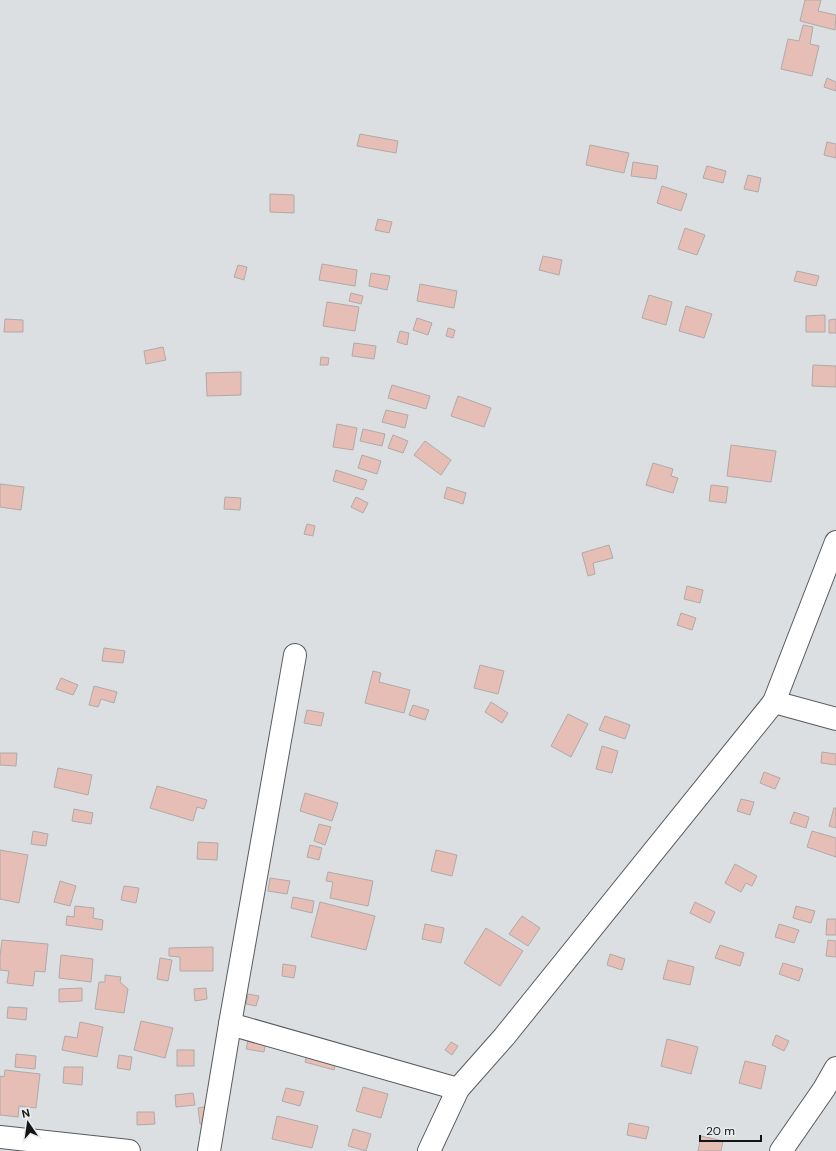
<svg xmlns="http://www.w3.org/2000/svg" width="836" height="1151" font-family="'DM Sans',sans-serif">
	<rect width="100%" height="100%" fill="#dbdfe1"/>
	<!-- building -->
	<g fill="#e7beb6" stroke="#afaaa9">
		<path d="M805 0H821L818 11 836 15 835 30 800 21Z"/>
		<path d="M803 25 813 27 810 44 819 46 812 76 781 69 788 39 799 41Z"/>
		<path d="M827 78 836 82V91L824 87Z"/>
		<path d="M360 134 398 141 396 153 357 146Z"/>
		<path d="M827 142 836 144V158L824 155Z"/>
		<path d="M590 145 629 153 624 173 586 165Z"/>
		<path d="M633 162 658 166 656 179 631 176Z"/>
		<path d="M707 166 726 171 723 183 703 178Z"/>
		<path d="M748 175 761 178 758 192 744 189Z"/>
		<path d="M662 186 687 194 681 211 657 203Z"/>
		<path d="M270 194 294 195V213L270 212Z"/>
		<path d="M378 219 392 222 389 233 375 230Z"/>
		<path d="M685 228 705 235 697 255 678 249Z"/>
		<path d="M543 256 562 260 559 275 539 270Z"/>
		<path d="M322 264 357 270 355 286 319 280Z"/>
		<path d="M238 265 247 267 244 280 234 277Z"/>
		<path d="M797 271 819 276 816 286 794 281Z"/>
		<path d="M371 273 390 276 387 290 369 286Z"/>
		<path d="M420 284 457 291 454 308 417 301Z"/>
		<path d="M351 293 363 296 361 304 349 301Z"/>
		<path d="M649 295 672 302 666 325 642 318Z"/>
		<path d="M327 302 359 307 355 331 323 326Z"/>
		<path d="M686 306 712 314 704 338 679 331Z"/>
		<path d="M825 315V332H806V316Z"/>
		<path d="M417 318 432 323 428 335 413 330Z"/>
		<path d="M5 319 23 320V332H4Z"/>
		<path d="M836 319V333H829V320Z"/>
		<path d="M448 328 455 330 453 338 446 336Z"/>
		<path d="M400 331 409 333 407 345 397 342Z"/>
		<path d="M354 343 376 346 374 359 352 356Z"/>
		<path d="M163 347 166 360 146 364 144 351Z"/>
		<path d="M321 357 329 358 328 365H320Z"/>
		<path d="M813 365 836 366V387L812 386Z"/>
		<path d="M241 372V395L207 396 206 373Z"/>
		<path d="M392 385 430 396 426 409 388 398Z"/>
		<path d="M458 396 491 408 484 427 451 416Z"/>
		<path d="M386 410 408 415 405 428 382 422Z"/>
		<path d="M337 424 357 428 353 450 333 447Z"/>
		<path d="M363 429 385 434 382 446 360 441Z"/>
		<path d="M393 435 408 441 403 453 388 448Z"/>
		<path d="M425 441 451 460 441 475 414 455Z"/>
		<path d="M731 445 776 451 771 482 727 476Z"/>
		<path d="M362 455 381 461 377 474 358 468Z"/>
		<path d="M653 463 673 469 671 476 678 478 673 493 646 485Z"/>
		<path d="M336 470 367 480 363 490 333 481Z"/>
		<path d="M0 484 24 487 21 510 0 507Z"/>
		<path d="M711 485 728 487 726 503 709 501Z"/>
		<path d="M447 487 466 493 463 504 444 498Z"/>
		<path d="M225 497 241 498 240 510 224 509Z"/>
		<path d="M356 497 368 503 363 513 351 507Z"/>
		<path d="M307 524 315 526 313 536 304 534Z"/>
		<path d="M609 545 613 558 593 563 595 574 588 576 582 553Z"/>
		<path d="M687 586 703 590 700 603 684 599Z"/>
		<path d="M681 613 696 618 692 630 677 625Z"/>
		<path d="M104 648 125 651 123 663 102 661Z"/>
		<path d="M480 665 504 671 498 694 474 688Z"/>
		<path d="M373 671 381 673 379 682 410 690 404 713 365 703Z"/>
		<path d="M61 678 78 685 73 695 56 689Z"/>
		<path d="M94 686 117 692 114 703 101 699 98 707 89 705Z"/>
		<path d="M491 702 508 713 502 723 485 712Z"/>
		<path d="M413 705 429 710 425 720 409 715Z"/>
		<path d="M307 710 324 713 321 726 304 723Z"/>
		<path d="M568 714 588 724 571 757 551 746Z"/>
		<path d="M605 716 630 725 625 739 599 730Z"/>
		<path d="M602 746 618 751 612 773 596 769Z"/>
		<path d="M822 752 836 754V765L821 763Z"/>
		<path d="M0 753H17L16 766 0 765Z"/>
		<path d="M58 768 92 775 88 795 54 787Z"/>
		<path d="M764 772 780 778 775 789 760 783Z"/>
		<path d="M157 786 207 800 204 809 197 807 193 821 150 808Z"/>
		<path d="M305 793 338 803 332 821 300 811Z"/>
		<path d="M741 799 754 802 750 815 737 811Z"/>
		<path d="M834 808H836V828L829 826Z"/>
		<path d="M74 809 93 813 91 824 72 821Z"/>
		<path d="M794 812 809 817 806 828 790 823Z"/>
		<path d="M319 824 331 827 325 845 314 841Z"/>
		<path d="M33 831 48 834 46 846 31 844Z"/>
		<path d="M812 831 836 838V857L807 847Z"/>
		<path d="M198 842 218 843 217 860 197 859Z"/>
		<path d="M310 845 322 848 319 860 307 857Z"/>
		<path d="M0 850 28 855 19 903 0 899Z"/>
		<path d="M436 850 457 855 452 876 431 871Z"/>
		<path d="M735 864 757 876 752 886 746 883 741 892 725 883Z"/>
		<path d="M328 872 373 881 368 906 330 898 333 882 326 881Z"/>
		<path d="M270 878 290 881 287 894 268 891Z"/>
		<path d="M60 881 76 886 70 906 54 902Z"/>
		<path d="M124 886 139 888 136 903 121 900Z"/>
		<path d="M293 897 314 901 312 913 291 908Z"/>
		<path d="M320 902 375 916 366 950 311 937Z"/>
		<path d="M695 902 715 912 710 923 690 913Z"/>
		<path d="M75 906 94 908 93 918 103 920 102 930 66 925 67 916 74 917Z"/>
		<path d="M796 906 815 911 811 923 793 918Z"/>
		<path d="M522 916 540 928 528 946 509 934Z"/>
		<path d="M827 919H836V935H826Z"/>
		<path d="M425 924 444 928 441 943 422 939Z"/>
		<path d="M779 924 799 930 794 943 775 937Z"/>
		<path d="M486 928 523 951 500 986 464 963Z"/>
		<path d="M2 940 48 944 45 972 35 971 33 986 7 983 9 971 0 970V956Z"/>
		<path d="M828 940 836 941V957L826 956Z"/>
		<path d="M720 945 744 953 740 966 715 958Z"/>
		<path d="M213 947V971H180V957L169 956V948Z"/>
		<path d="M610 954 625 959 622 970 607 965Z"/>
		<path d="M61 955 93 959 91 982 59 978Z"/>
		<path d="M160 958 172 960 168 981 157 979Z"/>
		<path d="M668 960 694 967 690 985 663 979Z"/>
		<path d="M783 963 803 969 799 981 779 974Z"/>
		<path d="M283 964 296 966 294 978 282 976Z"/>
		<path d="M105 975 121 977 120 982 128 989 124 1013 95 1009 99 982H105Z"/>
		<path d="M82 988V1001L59 1002V989Z"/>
		<path d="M206 988 207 999 195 1001 194 989Z"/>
		<path d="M248 994 259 996 256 1006 246 1004Z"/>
		<path d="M8 1007 27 1008 26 1020 7 1018Z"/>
		<path d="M141 1021 173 1028 165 1058 134 1050Z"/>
		<path d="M80 1022 103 1027 97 1057 62 1050 65 1036 77 1038Z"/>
		<path d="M776 1035 789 1041 784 1051 772 1045Z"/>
		<path d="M249 1037 266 1040 264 1052 246 1049Z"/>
		<path d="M667 1039 698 1047 691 1074 661 1066Z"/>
		<path d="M451 1042 458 1046 452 1055 445 1050Z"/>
		<rect x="177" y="1050" width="17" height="16"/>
		<path d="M16 1054 36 1056 35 1069 15 1067Z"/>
		<path d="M119 1055 132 1057 130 1070 117 1068Z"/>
		<path d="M307 1055 337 1058 334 1070 305 1062Z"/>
		<path d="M745 1061 766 1066 761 1089 739 1083Z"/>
		<path d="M64 1067H83L82 1085 63 1083Z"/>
		<path d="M5 1070 40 1074 36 1108 19 1106 18 1117 0 1115V1076L4 1077Z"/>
		<path d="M363 1087 388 1094 381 1118 356 1111Z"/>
		<path d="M286 1088 304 1092 300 1106 282 1101Z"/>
		<path d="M193 1093 195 1105 176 1107 175 1095Z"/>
		<path d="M210 1106 213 1123 200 1124 198 1108Z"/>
		<path d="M137 1112H154L155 1124 137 1125Z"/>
		<path d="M277 1116 318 1126 312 1148 272 1139Z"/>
		<path d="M629 1123 649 1127 646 1139 627 1135Z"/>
		<path d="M353 1129 371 1134 366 1151 348 1146Z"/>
		<path d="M701 1136 723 1141 721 1151H698Z"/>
	</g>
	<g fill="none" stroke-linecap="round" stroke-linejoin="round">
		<!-- minor casing -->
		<g stroke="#585b5d" stroke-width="24">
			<g id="minor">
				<path d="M774 702 836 719"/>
				<path d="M230 1024 458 1089"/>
				<path d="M0 1137 129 1151"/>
				<path d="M209 1151 230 1024 295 655"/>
				<path d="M429 1151 458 1089 504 1037 774 702 836 542"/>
				<path d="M781 1151 824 1089 836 1068"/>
			</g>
		</g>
		<!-- minor -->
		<use href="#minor" stroke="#fff" stroke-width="22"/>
	</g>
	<!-- north arrow -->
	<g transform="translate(28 1123) rotate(347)" stroke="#e8ecee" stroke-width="3" paint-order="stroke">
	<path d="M0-3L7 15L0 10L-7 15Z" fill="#131415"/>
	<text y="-6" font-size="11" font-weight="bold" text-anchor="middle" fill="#131415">N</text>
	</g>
	<!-- scale -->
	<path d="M700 1135v6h61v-6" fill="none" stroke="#131415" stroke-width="2"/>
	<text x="706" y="1135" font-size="12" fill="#131415" stroke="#e8ecee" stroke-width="3" paint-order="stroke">20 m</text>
</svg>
